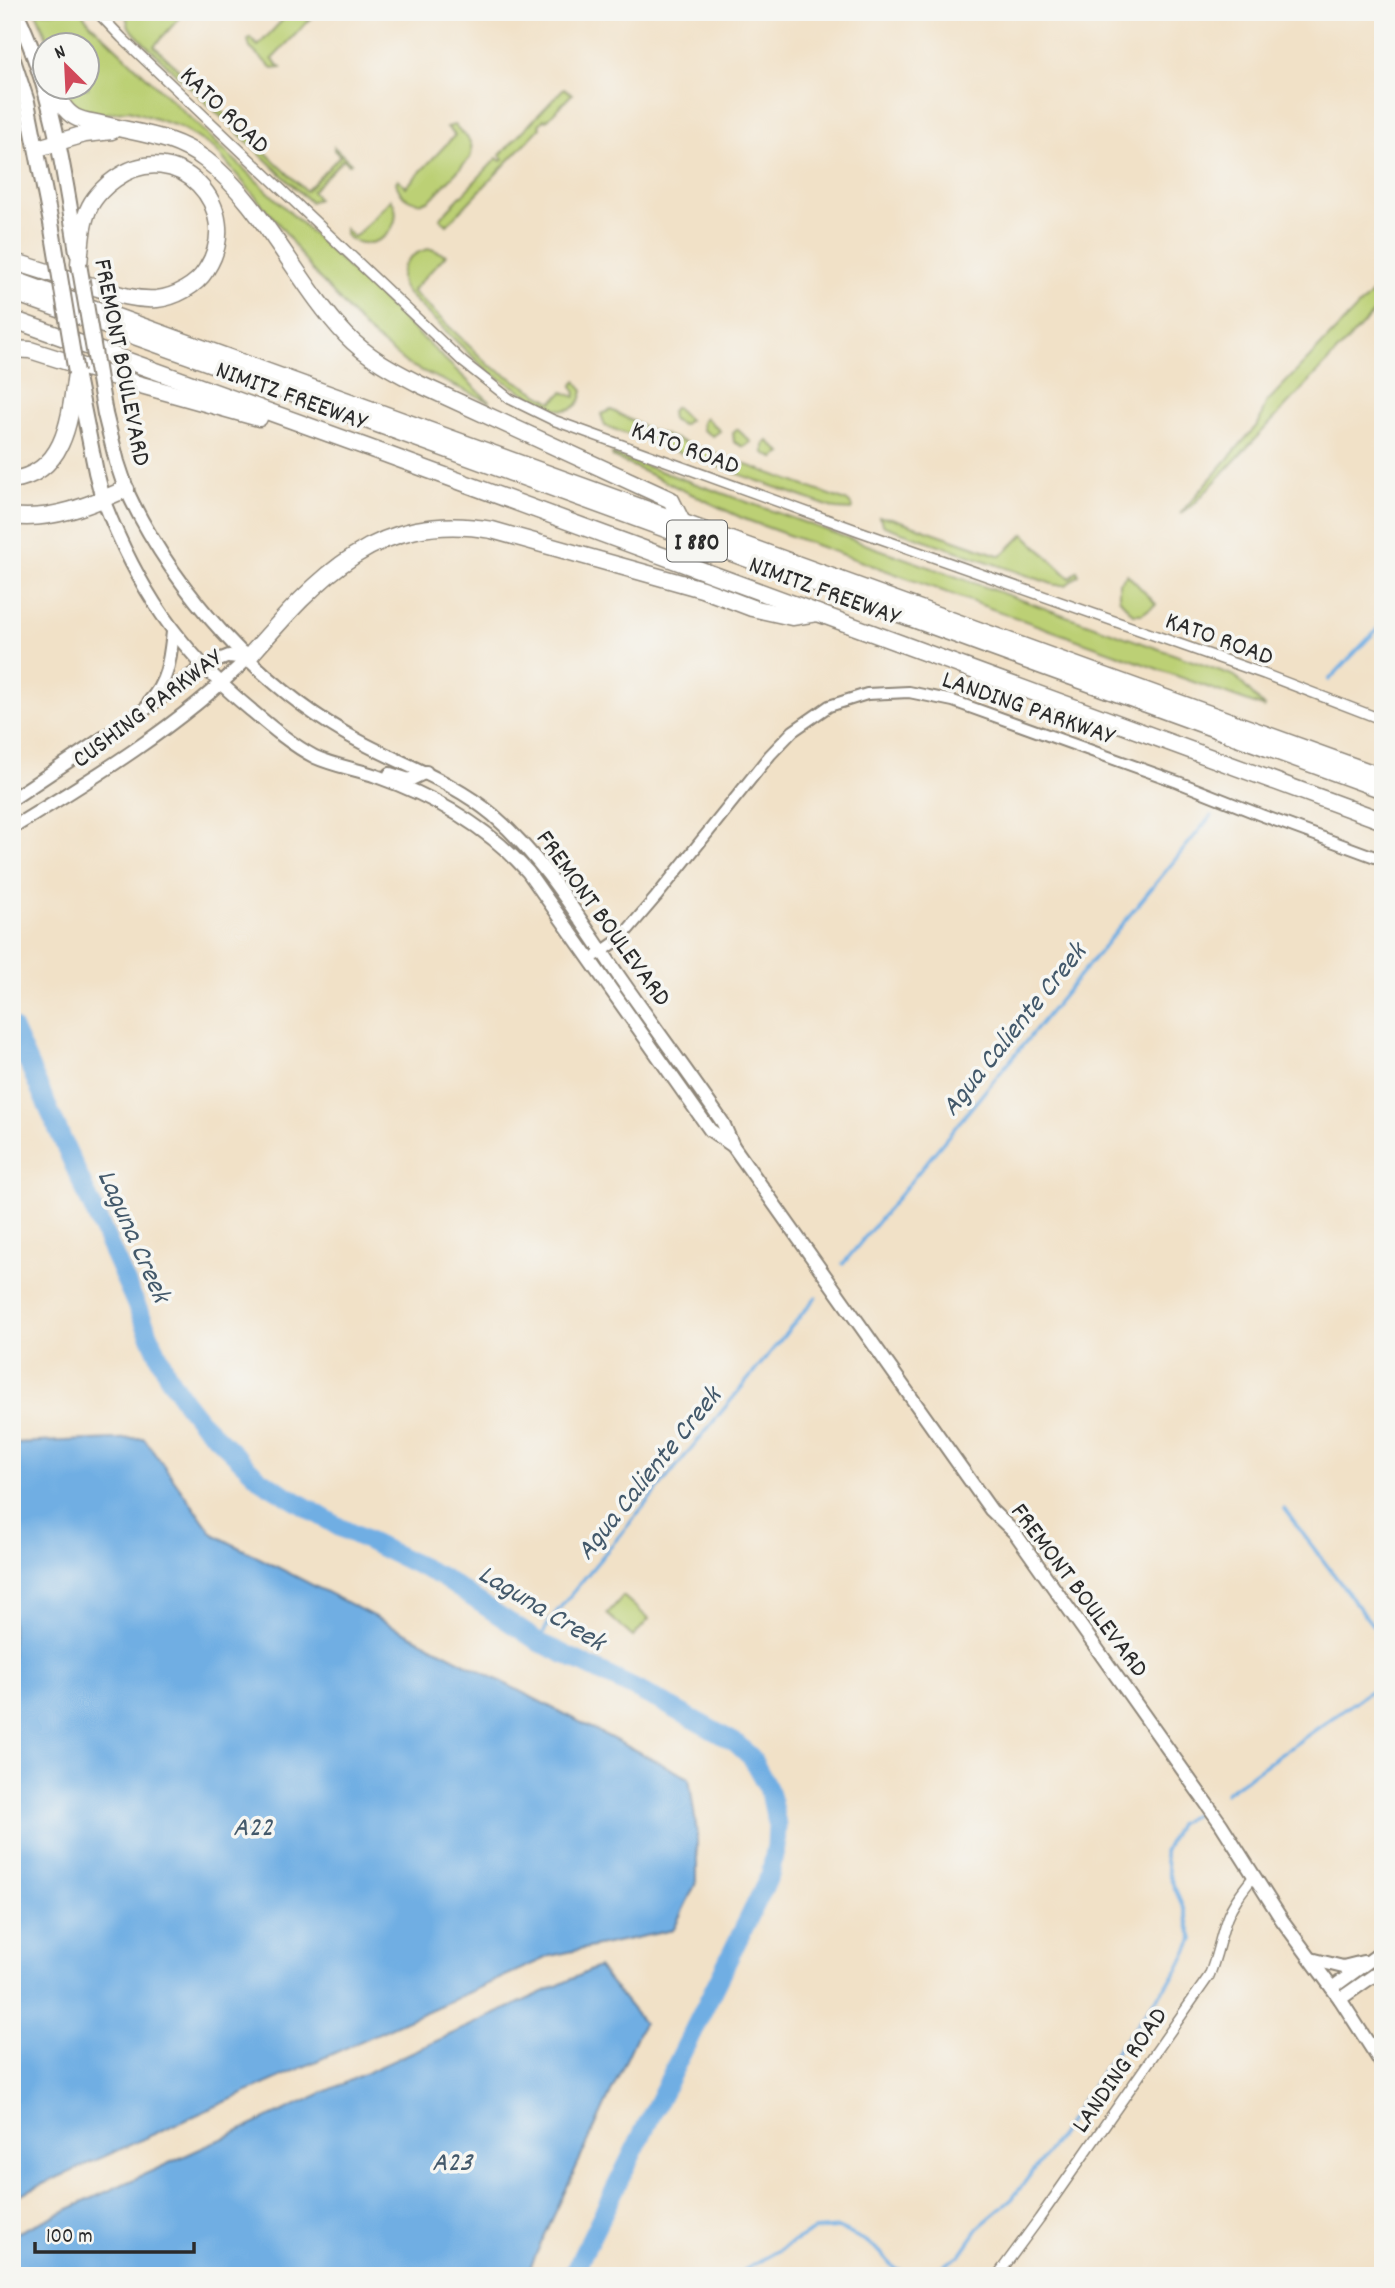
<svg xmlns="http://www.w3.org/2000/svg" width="1395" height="2288" font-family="Dekko,sans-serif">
	<rect width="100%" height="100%" fill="#f6f6f2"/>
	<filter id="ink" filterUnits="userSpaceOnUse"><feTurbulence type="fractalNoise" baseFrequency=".0143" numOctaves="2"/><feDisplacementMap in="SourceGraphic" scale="14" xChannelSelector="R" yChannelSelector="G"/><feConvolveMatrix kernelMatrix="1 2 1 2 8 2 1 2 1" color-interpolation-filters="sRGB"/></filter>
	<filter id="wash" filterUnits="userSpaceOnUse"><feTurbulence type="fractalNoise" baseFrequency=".00686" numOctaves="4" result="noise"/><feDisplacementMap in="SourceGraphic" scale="28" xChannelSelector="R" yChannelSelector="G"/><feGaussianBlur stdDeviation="1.57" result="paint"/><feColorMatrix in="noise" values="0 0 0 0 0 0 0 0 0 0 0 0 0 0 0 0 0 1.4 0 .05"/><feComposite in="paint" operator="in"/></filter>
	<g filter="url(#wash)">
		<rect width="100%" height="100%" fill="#f1e1c7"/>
		<!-- green -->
		<g fill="#bcd074" stroke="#747e50" stroke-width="2">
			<path d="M36 12H81L90 23 490 402 407 364 368 332 312 270 282 228 215 149 180 127 129 110 97 115 82 112 72 102 63 88H88V46L50 45Z"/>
			<path d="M125 12H185L154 46 306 191 340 156 334 150V147L351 163 349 164 343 159 312 191 318 199 310 202 144 43 129 27Z"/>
			<path d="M290 12H317L272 59 281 68 273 69 250 48 248 40 250 38 258 46Z"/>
			<path d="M564 88 572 94 546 121 544 119 539 125 540 128 447 225 440 218 497 158 501 161 503 159 500 155Z"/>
			<path d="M454 125C465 135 476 142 470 158L430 200C415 207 399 197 396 182L398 179 406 187 455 135 447 127Z"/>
			<path d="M391 199C409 226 372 259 345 235V229L353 237 357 235Z"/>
			<path d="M431 249 446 255 412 291 489 365 552 402 563 392 575 397 576 393 572 386 576 381 583 391C576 429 536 399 518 389 508 382 495 377 486 369 459 345 434 319 408 294 391 274 408 251 431 249Z"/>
			<path d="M1383 281V303L1193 505 1180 514 1259 423 1266 403Z"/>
			<path d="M675 407 689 420 682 425 672 420 671 411Z"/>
			<path d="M611 410 648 429 849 502 853 508 852 510 836 509 605 426 601 414Z"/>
			<path d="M706 418 720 431 713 436 703 430 702 422Z"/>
			<path d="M737 429 751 442 744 447 734 442 733 433Z"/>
			<path d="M768 441 782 453 774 458 764 453V444Z"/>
			<path d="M612 454 1235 676 1265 708 744 519 613 457Z"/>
			<path d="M879 517 892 518 1001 556 1024 534 1070 578 1077 571 1079 575 1066 585H1055L884 526Z"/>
			<path d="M1127 574 1156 604 1142 614H1133L1119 598V583Z"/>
			<path d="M623 1596 649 1619 633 1637 607 1614Z"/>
		</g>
		<!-- water -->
		<g fill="#70aee3" stroke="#4e6c87" stroke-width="2">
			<path d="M144 1438 213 1534 689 1778 697 1832V1881L673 1930 550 1956 12 2198V1443Z"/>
			<path d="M598 1967 643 2023 526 2276H12V2235Z"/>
		</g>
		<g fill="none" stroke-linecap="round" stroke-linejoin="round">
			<!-- stream -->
			<g stroke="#70aee3" stroke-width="3.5">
				<path d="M1329 680 1383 623"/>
				<path d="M843 1264 1211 816"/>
				<path d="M1284 1509 1383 1639"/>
				<path d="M539 1642 550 1620 816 1297"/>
				<path d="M1226 1793 1383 1682"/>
				<path d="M734 2276 814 2230 838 2228 866 2241 880 2252 893 2267 908 2273 921 2275 931 2273 960 2255 980 2226 1012 2199 1052 2146 1112 2057 1178 1970 1193 1939 1184 1909 1169 1875 1164 1852 1178 1824 1194 1814"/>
			</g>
			<!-- river -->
			<path stroke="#70aee3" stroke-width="19" d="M12 1027 168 1376 184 1401 199 1420 261 1480 339 1527 440 1576 539 1642 660 1701 736 1743 751 1757 768 1788 772 1802 777 1825 776 1846 770 1875 572 2276"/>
		</g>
	</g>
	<g filter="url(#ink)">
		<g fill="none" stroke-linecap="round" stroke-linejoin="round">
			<!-- minor casing -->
			<g stroke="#8e8679" stroke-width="12">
				<g id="minor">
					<path d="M97 12 122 38 463 362 510 399 553 420 859 531 1264 674 1383 720"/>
					<path d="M997 2276 1039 2219 1209 1976C1217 1957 1220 1937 1227 1918 1233 1902 1244 1889 1254 1876"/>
				</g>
			</g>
			<!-- tertiary casing -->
			<g stroke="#8e8679" stroke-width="14">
				<path id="tertiary" d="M597 955 620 939 656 897 770 755 793 731 829 706 867 694 909 692 953 701 1178 782 1261 815 1383 860"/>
			</g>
			<!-- secondary casing -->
			<g stroke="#8e8679" stroke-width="16">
				<g id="secondary">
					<path d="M126 489C173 590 260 688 359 741 403 765 453 781 493 815 544 859 578 917 616 972 651 1023 688 1072 723 1123L733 1146 991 1510 1015 1533 1221 1824 1282 1920 1340 1999 1383 2066"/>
					<path d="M103 499C137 587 178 650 251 710 271 727 292 745 315 757 335 766 356 769 376 776 433 796 487 826 528 872L710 1130 733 1146"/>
					<path d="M149 702C168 682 170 658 173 632"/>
					<path d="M390 774 409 780 426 772"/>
					<path d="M12 799 133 718 204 666 229 656 247 658"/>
					<path d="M12 828C94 778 179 726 248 658"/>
					<path d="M1311 1959 1343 1967 1363 1962"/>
					<path d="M1332 1988 1383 1951"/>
					<path d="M1340 1999 1383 1969"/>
				</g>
			</g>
			<!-- primary casing -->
			<g stroke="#8e8679" stroke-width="18">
				<g id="primary">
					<path d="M16 12C52 87 64 170 77 252"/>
					<path d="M12 57 27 102 51 223"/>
					<path d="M77 377 96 472 103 499"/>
					<path d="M105 414 117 462 126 489"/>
				</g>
			</g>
			<!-- motorway casing -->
			<g stroke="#8e8679" stroke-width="19">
				<g id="motorway">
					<path d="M33 51 46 72"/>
					<path d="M53 88C58 98 64 111 75 117 82 121 93 122 101 124 139 134 173 135 206 160 261 202 297 283 346 335 367 357 394 371 421 385L671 500 681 520"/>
					<path d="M38 148 85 134 112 131"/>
					<path d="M12 261C38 269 63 277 89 285 111 292 133 301 157 299 175 297 196 286 206 270 247 208 176 134 115 179 106 185 95 196 90 206 81 223 81 245 79 264"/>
					<path d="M12 279 1383 777"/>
					<path d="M12 292 315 401"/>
					<path d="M12 319 380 452 1383 821"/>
					<path d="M12 349 30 350 134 383 259 418"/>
					<path d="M336 409 1383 790"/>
					<path d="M12 480C67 472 70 416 76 373"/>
					<path d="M12 516C52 521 90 505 126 489"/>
					<path d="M248 658C318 578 376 510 492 530L702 589 752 608 792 617 817 613"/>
				</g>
			</g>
			<!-- minor -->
			<use href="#minor" stroke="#fff" stroke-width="9"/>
			<!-- tertiary -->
			<use href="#tertiary" stroke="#fff" stroke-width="10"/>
			<!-- secondary -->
			<use href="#secondary" stroke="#fff" stroke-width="12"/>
			<!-- primary -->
			<use href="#primary" stroke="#fff" stroke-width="14"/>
			<!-- motorway -->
			<use href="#motorway" stroke="#fff" stroke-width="16"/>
			<!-- primary-bridge casing -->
			<g stroke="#8e8679" stroke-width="18" stroke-linecap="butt">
				<g id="primary-bridge">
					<path d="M51 223 76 373"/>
					<path d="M79 264 105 414"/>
				</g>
			</g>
			<!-- primary-bridge -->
			<use href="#primary-bridge" stroke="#fff" stroke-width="14"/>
		</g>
	</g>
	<g text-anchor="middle" stroke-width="7" stroke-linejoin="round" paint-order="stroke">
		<!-- shield labels -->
		<rect fill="#f6f6f2" stroke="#686867" stroke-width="2" x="667" y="520.5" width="60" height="41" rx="5"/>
		<g font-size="24" font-weight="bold" fill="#2b2b2b">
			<text x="697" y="549">I 880</text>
		</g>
		<!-- street labels -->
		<g font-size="26" fill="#2b2b2b" stroke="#f6f6f2">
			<text transform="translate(226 109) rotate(44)" y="9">KATO ROAD</text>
			<text transform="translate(124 362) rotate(79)" y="9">FREMONT BOULEVARD</text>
			<text transform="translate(292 394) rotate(20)" y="9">NIMITZ FREEWAY</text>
			<text transform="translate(686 446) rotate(20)" y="9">KATO ROAD</text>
			<text transform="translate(825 589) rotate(20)" y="9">NIMITZ FREEWAY</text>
			<text transform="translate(1220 637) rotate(20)" y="9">KATO ROAD</text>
			<text transform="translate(1029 706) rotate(19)" y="9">LANDING PARKWAY</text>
			<text transform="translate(146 707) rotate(-37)" y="9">CUSHING PARKWAY</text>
			<text transform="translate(605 917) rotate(54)" y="9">FREMONT BOULEVARD</text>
			<text transform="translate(1081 1589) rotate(53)" y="9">FREMONT BOULEVARD</text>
			<text transform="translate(1118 2069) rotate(-55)" y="9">LANDING ROAD</text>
		</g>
		<!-- water labels -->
		<g font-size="28" font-style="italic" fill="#43596b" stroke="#f6f6f2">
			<text transform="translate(1012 1028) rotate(-51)" y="10">Agua Caliente Creek</text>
			<text transform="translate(136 1235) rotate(66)" y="10">Laguna Creek</text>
			<text transform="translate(647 1472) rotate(-51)" y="10">Agua Caliente Creek</text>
			<text transform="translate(543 1606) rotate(31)" y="10">Laguna Creek</text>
			<text x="253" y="1835">A22</text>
			<text x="452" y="2170">A23</text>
		</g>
	</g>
	<!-- margin -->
	<rect width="1395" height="2288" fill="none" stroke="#f6f6f2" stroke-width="42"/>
	<!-- north arrow -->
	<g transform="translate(66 66) rotate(336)"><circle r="33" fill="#f6f6f2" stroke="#a5a5a2" stroke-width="2"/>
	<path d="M0-5L12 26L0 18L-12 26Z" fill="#d1495b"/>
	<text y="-10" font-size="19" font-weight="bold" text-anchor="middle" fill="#2b2b2b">N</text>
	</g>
	<!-- scale -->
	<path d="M35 2242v10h159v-10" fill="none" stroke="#2b2b2b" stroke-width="3.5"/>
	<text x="46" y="2242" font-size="21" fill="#2b2b2b" stroke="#f6f6f2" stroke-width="5" paint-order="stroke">100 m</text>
</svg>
